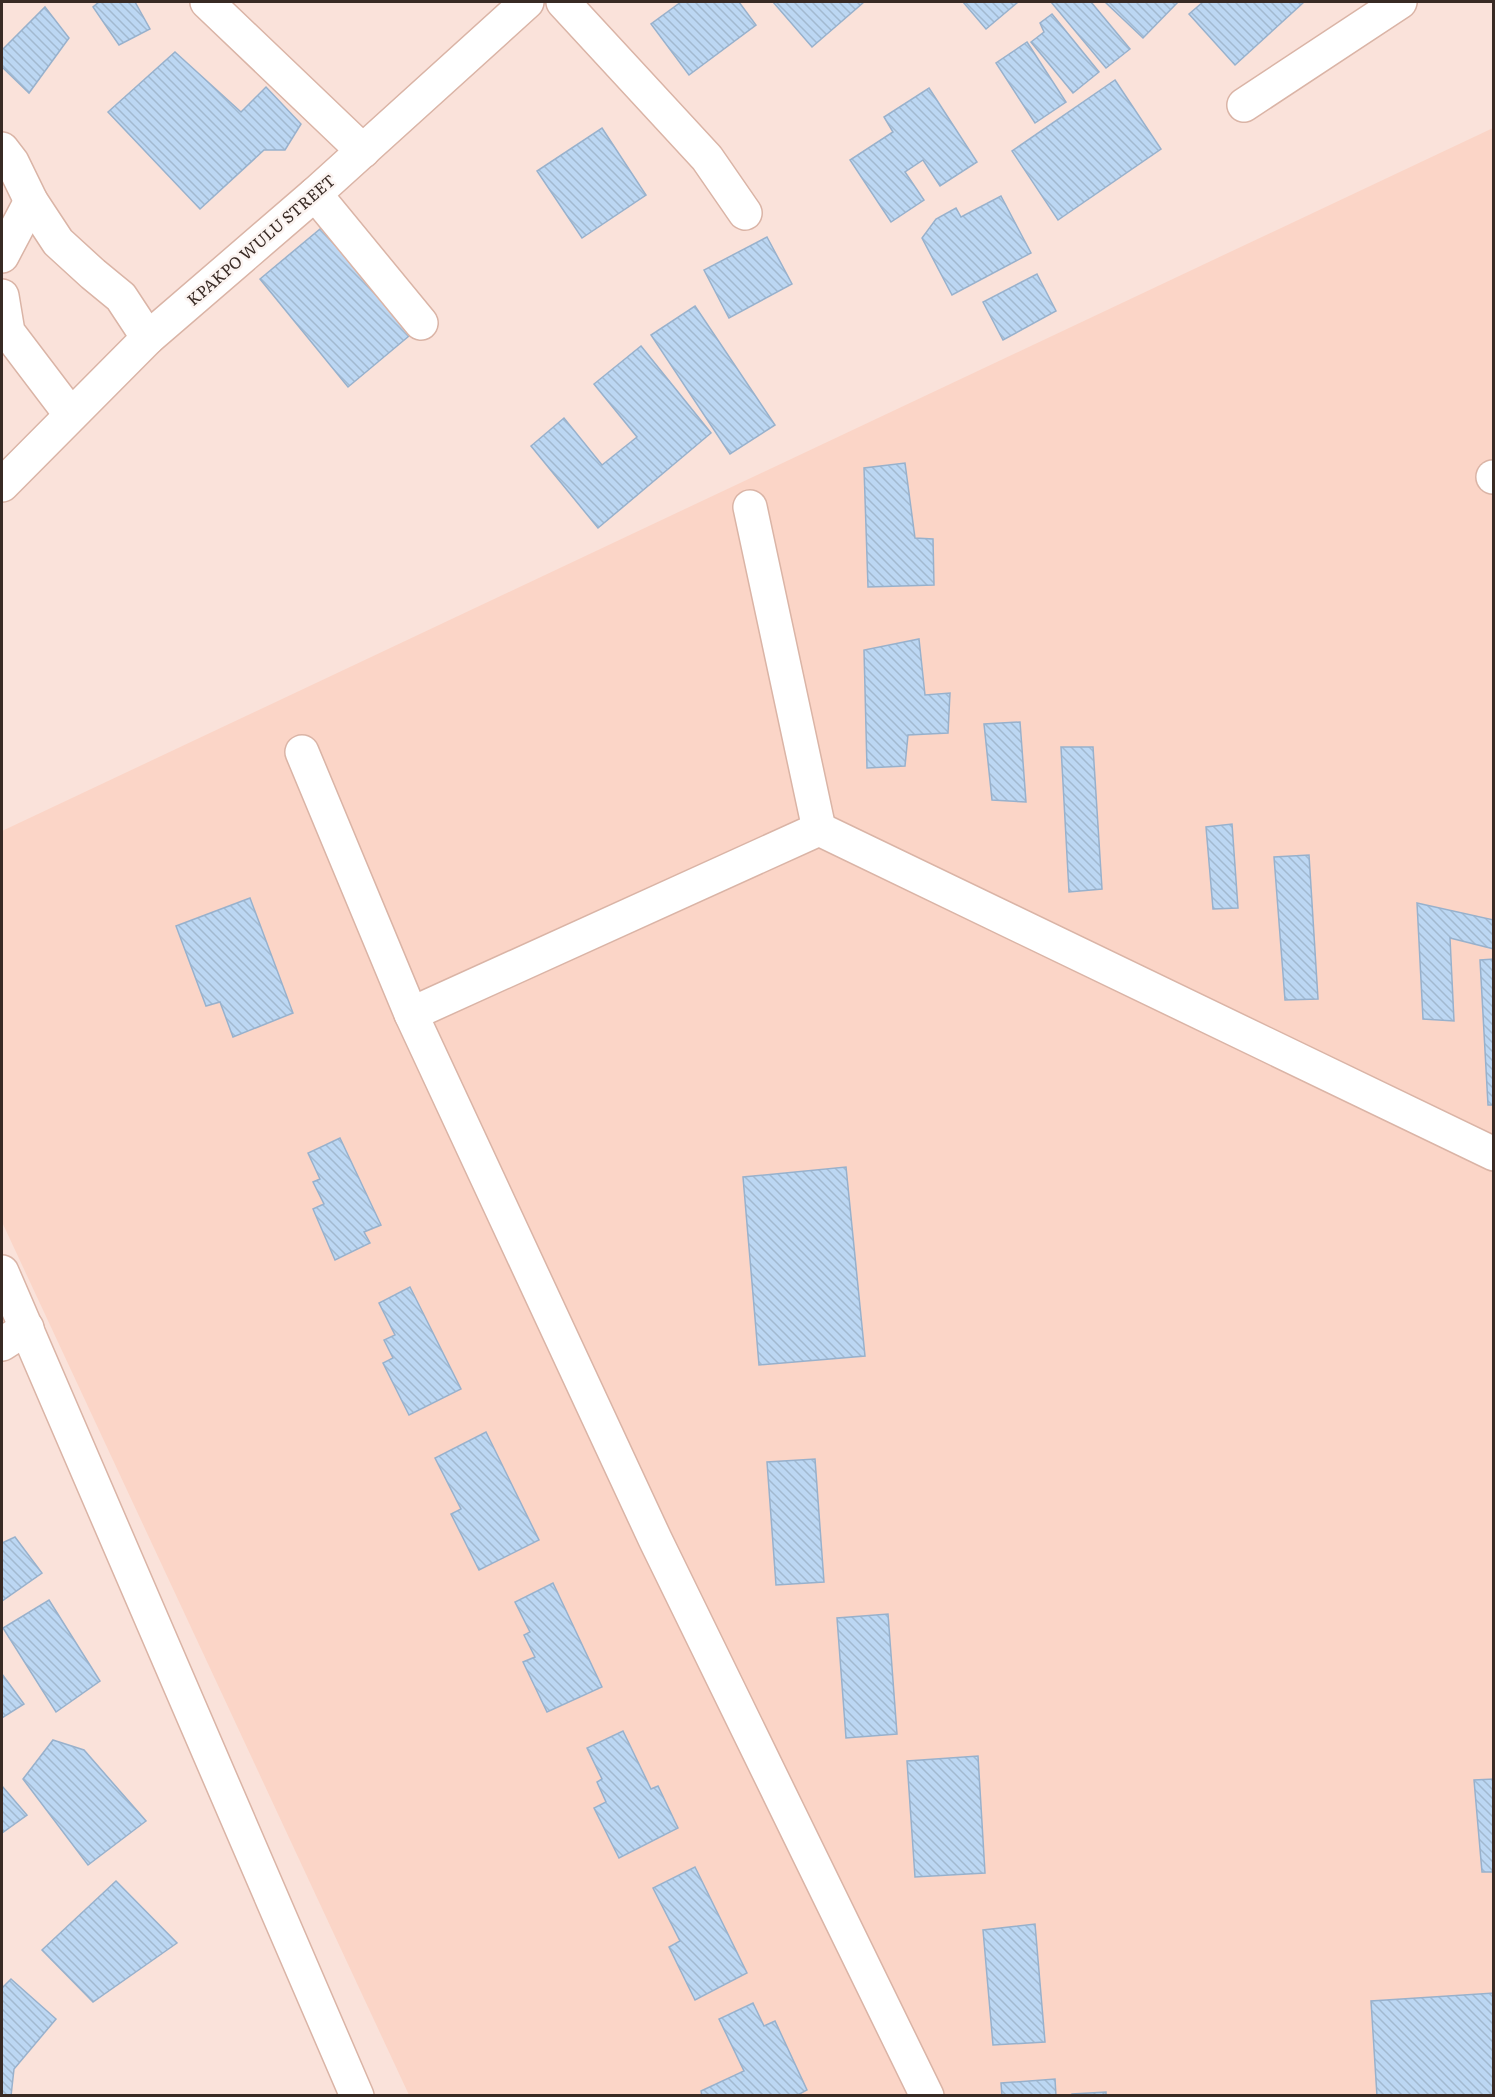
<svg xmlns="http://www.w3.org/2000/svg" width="1495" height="2097" font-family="Literata,serif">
	<defs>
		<pattern id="building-back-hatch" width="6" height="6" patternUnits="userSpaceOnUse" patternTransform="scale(1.5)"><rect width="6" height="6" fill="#bcd7f3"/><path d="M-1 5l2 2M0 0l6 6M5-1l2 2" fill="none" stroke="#a2b9d0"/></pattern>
	</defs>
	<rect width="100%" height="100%" fill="#fae2da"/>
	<!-- built -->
	<path fill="#fbd5c7" d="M1493 128V2095H409L2 1222V831Z"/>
	<!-- building -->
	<g fill="url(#building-back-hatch)" stroke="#98b1cc" stroke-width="1.5">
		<path d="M99 2H135L150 29 119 45 93 7Z"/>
		<path d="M681 2H739L756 25 689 75 651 24Z"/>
		<path d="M773 2H864L812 47Z"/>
		<path d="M963 2H1018L986 29Z"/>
		<path d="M1051 2H1091L1130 49 1106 68Z"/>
		<path d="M1105 2H1178L1143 38Z"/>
		<path d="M1203 2H1304L1235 65 1189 14Z"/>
		<path d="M45 7 69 38 29 93 2 67V50Z"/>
		<path d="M1052 14 1099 72 1073 93 1031 42 1044 32 1040 23Z"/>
		<path d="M1027 42 1066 102 1035 123 996 63Z"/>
		<path d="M175 52 241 112 266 87 301 124 285 150H264L200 209 108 112Z"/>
		<path d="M1115 80 1161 149 1058 220 1012 151Z"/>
		<path d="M929 88 977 162 940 186 923 160 905 172 924 200 891 222 850 160 893 132 884 117Z"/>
		<path d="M602 128 646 195 582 238 537 171Z"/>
		<path d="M1001 196 1031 253 952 295 922 238 936 219 956 208 961 217Z"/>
		<path d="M326 224 415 331 348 387 260 279Z"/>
		<path d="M767 237 792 284 729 318 704 270Z"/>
		<path d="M1037 274 1056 311 1003 340 983 302Z"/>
		<path d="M695 306 775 425 730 454 651 335Z"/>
		<path d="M641 346 711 433 598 528 531 446 564 418 602 465 637 437 594 384Z"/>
		<path d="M905 463 915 538 933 539 934 585 868 587 864 468Z"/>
		<path d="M919 639 925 695 950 693 948 733 908 735 905 766 867 768 864 650Z"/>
		<path d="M1020 722 1026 802 992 800 984 724Z"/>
		<path d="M1061 747H1093L1102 889 1069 892Z"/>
		<path d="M1232 824 1238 908 1213 909 1206 827Z"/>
		<path d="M1309 855 1318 999 1285 1000 1274 857Z"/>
		<path d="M250 898 293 1013 233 1037 220 1002 206 1006 176 926Z"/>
		<path d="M1417 903 1494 920V949L1450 938 1454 1021 1423 1019Z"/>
		<path d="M1494 959V1105H1488L1480 960Z"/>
		<path d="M340 1138 381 1225 364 1232 370 1243 335 1260 313 1209 324 1204 313 1182 320 1179 308 1153Z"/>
		<path d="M846 1167 865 1356 759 1365 743 1177Z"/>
		<path d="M410 1287 461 1389 409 1415 383 1363 393 1358 384 1340 395 1335 379 1303Z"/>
		<path d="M486 1432 539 1540 479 1570 451 1514 461 1509 435 1458Z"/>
		<path d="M815 1459 824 1582 776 1585 767 1462Z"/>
		<path d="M15 1537 42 1573 2 1601V1543Z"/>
		<path d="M553 1583 602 1687 547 1712 523 1662 535 1657 524 1635 530 1632 515 1602Z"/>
		<path d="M49 1600 100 1681 56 1712 3 1628Z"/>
		<path d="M888 1614 897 1734 846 1738 837 1618Z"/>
		<path d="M2 1674 24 1704 2 1718Z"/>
		<path d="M623 1731 651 1789 658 1786 678 1828 619 1858 594 1808 606 1802 597 1782 602 1779 587 1748Z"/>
		<path d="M53 1740 84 1750 146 1821 88 1865 23 1779Z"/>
		<path d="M978 1756 985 1873 915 1877 907 1761Z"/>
		<path d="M1494 1779V1872H1482L1474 1780Z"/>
		<path d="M2 1786 27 1815 2 1833Z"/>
		<path d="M695 1867 747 1973 695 2000 669 1947 680 1941 653 1888Z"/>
		<path d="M116 1881 177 1943 93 2002 42 1950Z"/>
		<path d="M1035 1924 1045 2042 993 2045 983 1930Z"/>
		<path d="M11 1979 56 2019 14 2069 11 2096H2V1988Z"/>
		<path d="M1494 1993V2096H1377L1371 2001Z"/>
		<path d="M753 2003 764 2026 775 2021 807 2090 796 2096H702L701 2091 744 2071 719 2019Z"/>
		<path d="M1055 2079 1056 2096H1002L1001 2083Z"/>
		<path d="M1106 2092V2096H1072V2094Z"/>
	</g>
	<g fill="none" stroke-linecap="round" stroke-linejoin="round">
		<!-- minor casing -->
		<g stroke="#dab4a6" stroke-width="36">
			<g id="minor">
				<path d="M207 2 363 151"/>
				<path d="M563 2 707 158 745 213"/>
				<path d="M1244 105 1400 2"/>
				<path d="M2 149 12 162 31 201 58 242 93 274 121 297 148 338"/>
				<path d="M315 194 421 323"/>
				<path d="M2 256 31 201"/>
				<path d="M2 296 8 332 71 415"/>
				<path d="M1493 477H1494"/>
				<path d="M2 485 148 338 315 194 527 2"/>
				<path d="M302 752 411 1014 655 1539 927 2096"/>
				<path d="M819 829 1494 1154"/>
				<path d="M411 1014 819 829 750 507"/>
				<path d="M2 1272 357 2096"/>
				<path d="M2 1344 27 1328"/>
			</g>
		</g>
		<!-- minor -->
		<use href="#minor" stroke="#fff" stroke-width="33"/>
	</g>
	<g text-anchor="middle" stroke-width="5" stroke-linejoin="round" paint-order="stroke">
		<!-- street labels -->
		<g font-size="16" fill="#382a24" stroke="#fbf3f0">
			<text transform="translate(261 240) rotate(-41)" y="6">KPAKPO WULU STREET</text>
		</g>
	</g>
	<!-- border -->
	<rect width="1495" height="2097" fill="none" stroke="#382a24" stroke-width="6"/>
</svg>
